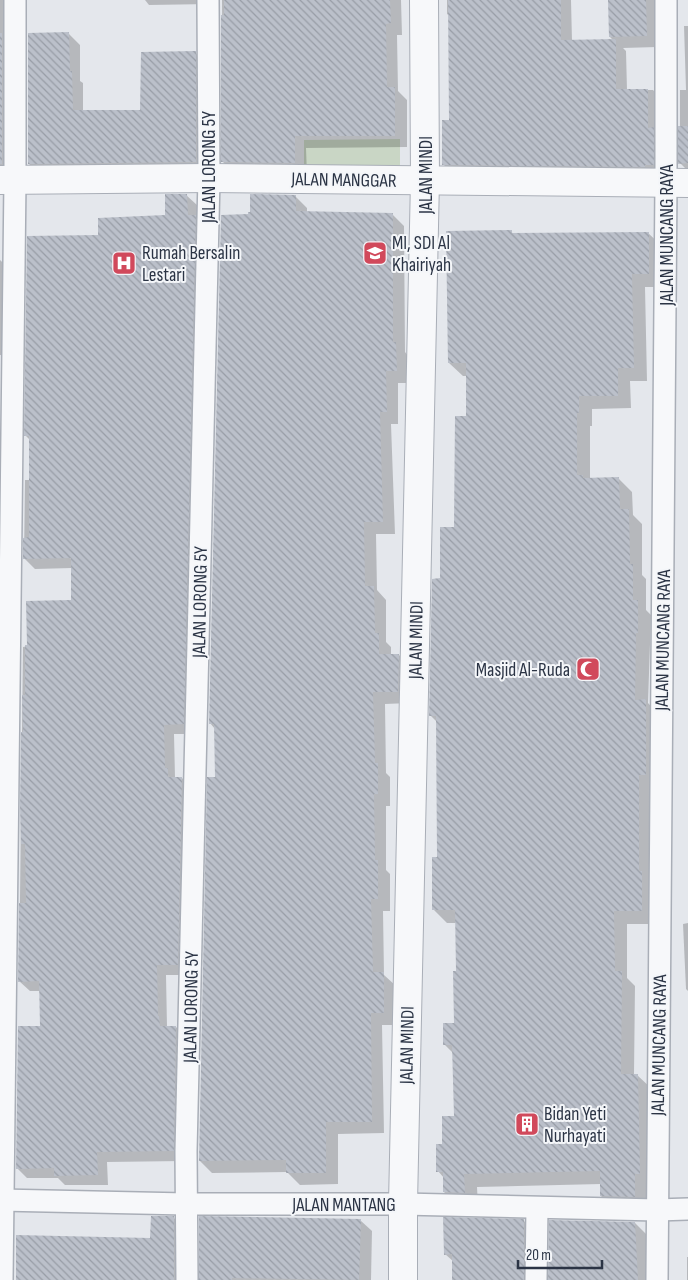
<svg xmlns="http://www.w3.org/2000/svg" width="688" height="1280" font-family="'Sofia Sans Condensed',sans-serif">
	<defs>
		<pattern id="building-back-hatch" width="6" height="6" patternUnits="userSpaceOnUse" patternTransform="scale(1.25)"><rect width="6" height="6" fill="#bbc0ca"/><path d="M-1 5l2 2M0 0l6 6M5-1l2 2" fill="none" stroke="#989da6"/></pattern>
	</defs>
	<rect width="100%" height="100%" fill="#e4e7ec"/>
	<!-- green -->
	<path fill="#c9d6c5" d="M400 139V169L304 170V140Z"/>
	<!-- shadow -->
	<g fill="#0003">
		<path d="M0 0H16L14 176 0 178Z"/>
		<path d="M145 0H217L211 4 149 5Z"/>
		<path d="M222 0H401L402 35H397L398 91 407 100V147L306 148 307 175 235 174 223 162Z"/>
		<path d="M447 0H571L572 41 613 40 610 37 609 0H656L657 47 623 48 626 51 627 90H653L664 101V175H454L443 164 450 121V16L447 14Z"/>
		<path d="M684 26H688V171L680 163V90H686Z"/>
		<path d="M69 34 80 45V81L83 83V111H141L195 52 206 64 207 173 40 175 29 164Z"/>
		<path d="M186 195 197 205 198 219 193 734H174L175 777 182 778 192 789 188 975H166L167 1026 176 1027 186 1037 183 1161 107 1162 108 1185H65L58 1178H27L17 1168 41 1027V991H30L19 981 23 647 28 646 72 601V568L35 569 24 558 25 480H29L30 440 26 436 100 236 166 217Z"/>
		<path d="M295 196 307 208V213L392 214 404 226 405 352 408 356V383H398V424H391L395 534H376L377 590 386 600V642L391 647V655H399L411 667 410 703 385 704 386 773 390 777V806H386V870L390 874V911H383L384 975 396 986V1025H382L384 1133 338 1134V1184L300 1185 287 1172 212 1173 200 1161 216 778 215 729 210 723 249 215Z"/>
		<path d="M511 232 514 234 648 233 662 246V287H645L647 381H630L631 408 592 409V426H590V479H619L632 492 633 515 642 524V575L646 579V610L651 615 648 703 658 714 655 924H627V978L635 986 634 1075H637L651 1088 648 1210 614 1209 601 1196V1184L477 1187 478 1206 457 1205 444 1192V1178L438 1171 443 1145 455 1118 454 1054 444 1044 455 1025 457 973 456 923H447L434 910 439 858 437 722 430 715 441 580 455 528 468 417 467 376H463L449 363Z"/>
		<path d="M0 260 12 271 11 356 0 355Z"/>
		<path d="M0 481 10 491 0 570Z"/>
		<path d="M688 923V991L686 989 683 924Z"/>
		<path d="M173 1217 185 1229V1280H16V1236L152 1239Z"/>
		<path d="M360 1220 372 1231 371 1280H201Z"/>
		<path d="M524 1221 535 1232 534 1280H454V1262L445 1254Z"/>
		<path d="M635 1223 646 1234 647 1280H550Z"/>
		<rect x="687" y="1257" width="1" height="23"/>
	</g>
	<!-- building -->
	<g fill="url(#building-back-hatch)">
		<path d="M224 0H390L391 23 386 24 387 87H395V136H295V163L221 162V15H224Z"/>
		<path d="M448 0H561V40L616 39V89H648V128L654 127V165H645V167L442 165V120H449Z"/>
		<path d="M608 0H646L647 36 609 37Z"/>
		<path d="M69 32 70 71H72L73 110H140L141 52 196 51V162L28 164V33Z"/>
		<rect x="0" y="33" width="2" height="131"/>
		<path d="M678 126H688V163L678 164Z"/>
		<path d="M165 194H187L188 215H196L184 724 164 725 165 768H168V777H182L178 965H157L158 1016H159L160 1026H176L174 1151 97 1152 98 1175 54 1176V1168L16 1169 18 1026H40L39 981 18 982 19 903H26L25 844H21L20 807 21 732H23L22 695H25V645H27L26 601 71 600V558L23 559V538L29 537V436H24L27 236 98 235V218L165 215Z"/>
		<path d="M250 194 296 195V211L393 213V342H396L397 371H386L387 412H380L383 522H364L365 586H374L375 633H379V654H399L398 692H373L375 763H378V794H374L375 860H378V899H371L373 972H384V1013H371L372 1122H326V1173H286V1160L199 1161 207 777H215L214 724H209L221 215 248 214V212H250Z"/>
		<path d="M512 230V233L649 232V274H632L634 368H618V396H579V413H577V475H583V478L619 477 620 509H629L630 564H633V600H638V633H636L635 700 646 699V775H639V871H642V911H614L615 971H622L621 1074H638L640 1174H635V1197L600 1196V1171L464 1174 465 1193 443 1192V1172H436V1144H442V1116H454L452 1045H443V1023H454L453 971H456L455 910H432V857H437L436 716H429L432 579 440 578V527H454L455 416H466V363H448L446 231Z"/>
		<path d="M151 1216H174V1280H16V1235L150 1238Z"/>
		<path d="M199 1216 361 1219 359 1280 232 1278V1280H199Z"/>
		<path d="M443 1217 524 1219V1280H452V1254L444 1255Z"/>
		<path d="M549 1220 635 1222 638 1280H548Z"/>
	</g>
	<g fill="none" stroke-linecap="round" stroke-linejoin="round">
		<!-- minor casing -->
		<g stroke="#a9aeb7" stroke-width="24">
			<g id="minor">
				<path d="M0 1200 186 1204H403L657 1210 688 1209"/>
				<path d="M2 1280 15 180V0"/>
				<path d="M187 1280 186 1151 209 178 208 0"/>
				<path d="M536 1280 537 1208"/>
				<path d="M657 1280 666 182V0"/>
			</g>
		</g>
		<!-- tertiary casing -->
		<g stroke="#a9aeb7" stroke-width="30">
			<g id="tertiary">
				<path d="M0 180 209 178 688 183"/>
				<path d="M403 1280V1204L425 180 424 0"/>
			</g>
		</g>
		<!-- minor -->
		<use href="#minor" stroke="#f7f8fa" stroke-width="21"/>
		<!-- tertiary -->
		<use href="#tertiary" stroke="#f7f8fa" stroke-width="28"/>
	</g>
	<!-- icons -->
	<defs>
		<g id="school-square" transform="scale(1.25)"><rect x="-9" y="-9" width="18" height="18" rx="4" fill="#d1495b" stroke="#f4f6f9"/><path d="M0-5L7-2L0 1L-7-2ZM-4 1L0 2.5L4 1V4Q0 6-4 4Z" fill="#fff"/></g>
		<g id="hospital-square" transform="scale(1.25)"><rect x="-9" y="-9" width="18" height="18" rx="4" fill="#d1495b" stroke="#f4f6f9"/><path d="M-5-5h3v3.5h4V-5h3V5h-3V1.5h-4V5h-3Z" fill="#fff"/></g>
		<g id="mosque-square" transform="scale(1.25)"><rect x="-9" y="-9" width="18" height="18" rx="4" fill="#d1495b" stroke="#f4f6f9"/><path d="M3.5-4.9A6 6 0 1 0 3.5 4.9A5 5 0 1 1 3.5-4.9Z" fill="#fff"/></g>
		<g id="building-square" transform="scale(1.25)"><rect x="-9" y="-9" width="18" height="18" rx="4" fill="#d1495b" stroke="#f4f6f9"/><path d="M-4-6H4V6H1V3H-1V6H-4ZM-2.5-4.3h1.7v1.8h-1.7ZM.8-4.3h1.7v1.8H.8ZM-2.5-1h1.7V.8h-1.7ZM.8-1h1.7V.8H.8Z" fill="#fff"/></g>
	</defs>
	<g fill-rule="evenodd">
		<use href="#school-square" x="375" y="253"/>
		<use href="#hospital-square" x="124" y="263"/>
		<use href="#mosque-square" x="588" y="669"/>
		<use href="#building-square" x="527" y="1124"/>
	</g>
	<g text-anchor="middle" stroke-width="4" stroke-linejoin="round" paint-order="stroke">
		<!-- street labels -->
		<g font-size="19" fill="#2b3445" stroke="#f4f6f9">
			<text transform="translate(208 167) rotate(-90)" y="7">JALAN LORONG 5Y</text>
			<text transform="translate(425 175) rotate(-90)" y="7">JALAN MINDI</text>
			<text transform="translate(344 179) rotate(1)" y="7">JALAN MANGGAR</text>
			<text transform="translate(666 235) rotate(-90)" y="7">JALAN MUNCANG RAYA</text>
			<text transform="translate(199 602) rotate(-89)" y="7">JALAN LORONG 5Y</text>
			<text transform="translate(415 640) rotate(-89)" y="7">JALAN MINDI</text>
			<text transform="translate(662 640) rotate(-89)" y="7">JALAN MUNCANG RAYA</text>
			<text transform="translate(190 1007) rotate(-89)" y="7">JALAN LORONG 5Y</text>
			<text transform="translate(406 1045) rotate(-89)" y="7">JALAN MINDI</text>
			<text transform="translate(658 1045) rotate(-89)" y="7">JALAN MUNCANG RAYA</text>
			<text x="344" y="1211">JALAN MANTANG</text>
		</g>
		<!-- poi labels -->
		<g font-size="19" fill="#2b3445" stroke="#f4f6f9" text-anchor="start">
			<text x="392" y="249">MI, SDI Al<tspan x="392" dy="22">Khairiyah</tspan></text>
			<text x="142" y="259">Rumah Bersalin<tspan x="142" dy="22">Lestari</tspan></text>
			<text x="570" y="676" text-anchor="end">Masjid Al-Ruda</text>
			<text x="544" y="1120">Bidan Yeti<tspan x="544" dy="22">Nurhayati</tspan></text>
		</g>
	</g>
	<!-- scale -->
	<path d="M518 1260v8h84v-8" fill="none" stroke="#2b3445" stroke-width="2.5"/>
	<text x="526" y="1260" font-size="15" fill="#2b3445" stroke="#f4f6f9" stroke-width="4" paint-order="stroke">20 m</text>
</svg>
